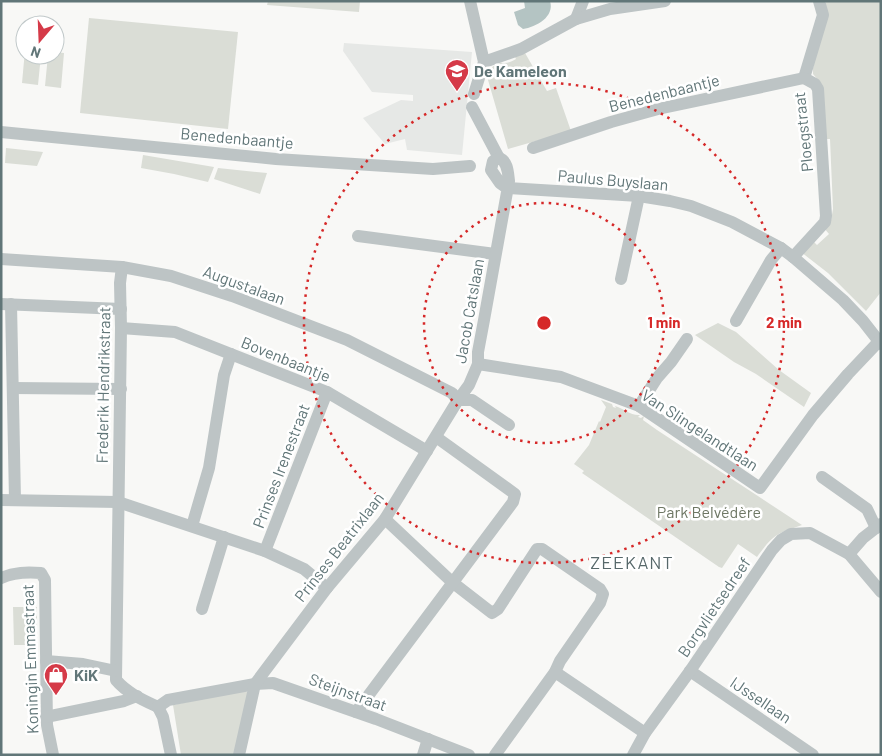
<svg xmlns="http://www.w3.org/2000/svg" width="882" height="756" font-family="Barlow,sans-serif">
	<rect width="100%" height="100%" fill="#f8f8f6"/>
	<!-- built -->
	<path fill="#e6e8e6" d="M344 43 472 52 462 155 407 150 405 139 385 144 363 118 401 100 413 101V95L372 92 343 51Z"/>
	<!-- green -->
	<g fill="#daddd6">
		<path d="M268 1H360L359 12 267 5Z"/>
		<path d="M826 1H881V292L866 311 828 273 801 252 812 240 817 245 829 234 824 228 831 220 833 209 830 139H826L819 81 813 74V68Z"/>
		<path d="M89 18 238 32 228 129 80 113Z"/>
		<path d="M25 50V55H41L38 85 22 83Z"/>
		<path d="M55 52 64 53 61 88 45 86 48 55H55Z"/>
		<path d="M525 53 547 91 556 88 571 131 508 149 486 73 498 62C505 64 509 63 516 59L515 57Z"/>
		<path d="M6 148 43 152 37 166 5 163Z"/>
		<path d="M143 155 214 167 208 182 174 174 141 168Z"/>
		<path d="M218 168 267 173 260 194 214 179Z"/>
		<path d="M718 323 736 332 779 370 811 393 804 407 756 374 734 362 695 335Z"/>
		<path d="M601 400 612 404 613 407 616 408 615 406C623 408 631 416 640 415L638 417 641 418 644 416 643 420 657 430 802 525C776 534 774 534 757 557L738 544 722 568 719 567 582 473 584 471 574 464 589 445 599 421 600 422 606 407Z"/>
		<path d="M13 607H37V645H14Z"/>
		<path d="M246 690 248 695 234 755H181L173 705Z"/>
	</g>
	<!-- water -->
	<path fill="#b4c4c3" d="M524 1H550C555 17 536 27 523 29L518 25 514 12 525 8Z"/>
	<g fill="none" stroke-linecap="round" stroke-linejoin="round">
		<!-- street -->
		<g stroke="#bdc4c5" stroke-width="12">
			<path d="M470 1 484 62 474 94"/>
			<path d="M576 19 583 1"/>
			<path d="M484 62 521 49 576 19 610 9 665 1"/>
			<path d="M804 78 823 15 819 1"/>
			<path d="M472 107 499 158"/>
			<path d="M1 132 276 159 433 169 470 166"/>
			<path d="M533 148 611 122 658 109 804 78"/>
			<path d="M507 188 639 196 670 201 691 206 732 222 781 248 793 257 843 300 863 321 881 344"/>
			<path d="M358 236 495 254"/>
			<path d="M793 257 825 222 826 216 818 89 815 84 804 78"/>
			<path d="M1 259 122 267 171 276 232 296 347 340 452 393 458 400"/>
			<path d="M122 267 120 283 121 328 116 680C127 693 143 700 158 707"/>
			<path d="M621 279 639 196"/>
			<path d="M1 304 121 309"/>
			<path d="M11 304 15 500"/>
			<path d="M736 321 771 260 781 248"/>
			<path d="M121 328 175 332 327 392 427 451"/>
			<path d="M478 364 561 377 639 406 760 488 813 415 848 374 881 339"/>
			<path d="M13 388 121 389"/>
			<path d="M458 400H472L509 425"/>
			<path d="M639 406 657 378 671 362 687 339"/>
			<path d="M822 477 867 509 876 528"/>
			<path d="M1 500 118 502 265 551 304 569 327 588"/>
			<path d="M385 519 452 582 492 613 498 609 537 549H542L600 589 603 594 600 603 560 661 555 672 495 755"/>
			<path d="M192 526 209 468 224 375 231 354"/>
			<path d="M265 551 327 392"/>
			<path d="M849 554 863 538 881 524"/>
			<path d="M1 578C14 572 27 572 41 573L45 580 47 725 53 755"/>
			<path d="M202 609 224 537"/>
			<path d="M46 661 83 664 116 671"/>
			<path d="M690 671 813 755"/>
			<path d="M555 672 645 733"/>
			<path d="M356 712 513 502 515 494 436 437"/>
			<path d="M46 717 124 701 137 696"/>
			<path d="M171 755 163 717 158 707 168 700 255 684 273 683 376 719 469 755"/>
			<path d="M239 755 255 684 327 588 385 519 458 400 469 385 478 364V352L484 320 509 181C508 173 508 161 499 158L493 161 491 170 500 183 507 188"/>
			<path d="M423 755 428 739"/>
			<path d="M633 755 645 733 690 671 772 550 781 540 791 534 810 533 849 554 881 592"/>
		</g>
	</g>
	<!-- distance rings -->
	<g fill="none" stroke="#d62828" stroke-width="2.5" stroke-dasharray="2.5 5">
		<circle cx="544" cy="323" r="120"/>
		<circle cx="544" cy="323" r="240"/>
	</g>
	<!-- icons -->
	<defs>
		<g id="school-pin" transform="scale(1.25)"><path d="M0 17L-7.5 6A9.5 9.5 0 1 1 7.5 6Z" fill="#d53a48" stroke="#fff"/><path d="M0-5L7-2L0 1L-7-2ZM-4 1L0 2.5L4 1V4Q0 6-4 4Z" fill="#fff"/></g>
		<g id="shop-pin" transform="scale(1.25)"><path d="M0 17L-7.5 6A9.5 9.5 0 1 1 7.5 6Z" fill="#d53a48" stroke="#fff"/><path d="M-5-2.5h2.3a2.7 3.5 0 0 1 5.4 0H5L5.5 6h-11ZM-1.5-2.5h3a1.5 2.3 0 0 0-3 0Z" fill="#fff"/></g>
	</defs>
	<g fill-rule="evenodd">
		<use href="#school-pin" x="457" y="71"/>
		<use href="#shop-pin" x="56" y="675"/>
	</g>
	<g text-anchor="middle" stroke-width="5" stroke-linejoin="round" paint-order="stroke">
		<!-- poi labels -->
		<g font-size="16" font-weight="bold" fill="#617678" stroke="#fff" text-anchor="start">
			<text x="474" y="77">De Kameleon</text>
			<text x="74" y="681">KiK</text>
		</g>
		<!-- street labels -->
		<g font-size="16" fill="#617678" stroke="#fff">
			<text transform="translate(664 93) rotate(-14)" y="6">Benedenbaantje</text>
			<text transform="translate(803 132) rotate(-96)" y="6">Ploegstraat</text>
			<text transform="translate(237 138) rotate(5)" y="6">Benedenbaantje</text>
			<text transform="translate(613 180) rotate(5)" y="6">Paulus Buyslaan</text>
			<text transform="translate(244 285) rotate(20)" y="6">Augustalaan</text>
			<text transform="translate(469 311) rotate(-80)" y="6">Jacob Catslaan</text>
			<text transform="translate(286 359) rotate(22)" y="6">Bovenbaantje</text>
			<text transform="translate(103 385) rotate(-89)" y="6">Frederik Hendrikstraat</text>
			<text transform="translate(700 430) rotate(33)" y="6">Van Slingelandtlaan</text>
			<text transform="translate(281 466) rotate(-69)" y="6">Prinses Irenestraat</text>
			<text transform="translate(339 547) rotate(-52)" y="6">Prinses Beatrixlaan</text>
			<text transform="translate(714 607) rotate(-56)" y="6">Borgvlietsedreef</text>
			<text transform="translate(30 659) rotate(-92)" y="6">Koningin Emmastraat</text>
			<text transform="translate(348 692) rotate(20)" y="6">Steijnstraat</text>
			<text transform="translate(761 700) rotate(34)" y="6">IJssellaan</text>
		</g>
		<!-- park labels -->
		<g font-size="16" fill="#6e7764" stroke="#fff">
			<text x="709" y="518">Park Belvédère</text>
		</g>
		<!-- neighbourhood labels -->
		<g font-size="18" letter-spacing="1" fill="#57686a" stroke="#fff">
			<text x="632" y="569">ZEEKANT</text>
		</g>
	</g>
	<circle cx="544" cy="323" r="8" fill="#d62828" stroke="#fff" stroke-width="2.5"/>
	<g font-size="15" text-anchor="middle" font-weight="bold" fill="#d62828" stroke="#fff" stroke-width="5" stroke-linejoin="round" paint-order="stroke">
		<text x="664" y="328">1 min</text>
		<text x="784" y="328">2 min</text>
	</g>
	<!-- border -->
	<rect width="882" height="756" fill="none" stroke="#617678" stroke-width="5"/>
	<!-- north arrow -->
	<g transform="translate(40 40) rotate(199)"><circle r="24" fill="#ffffff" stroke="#c0c8c9"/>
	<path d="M0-4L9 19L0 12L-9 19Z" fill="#d53a48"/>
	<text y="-8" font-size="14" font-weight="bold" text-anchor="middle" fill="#617678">N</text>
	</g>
</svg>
